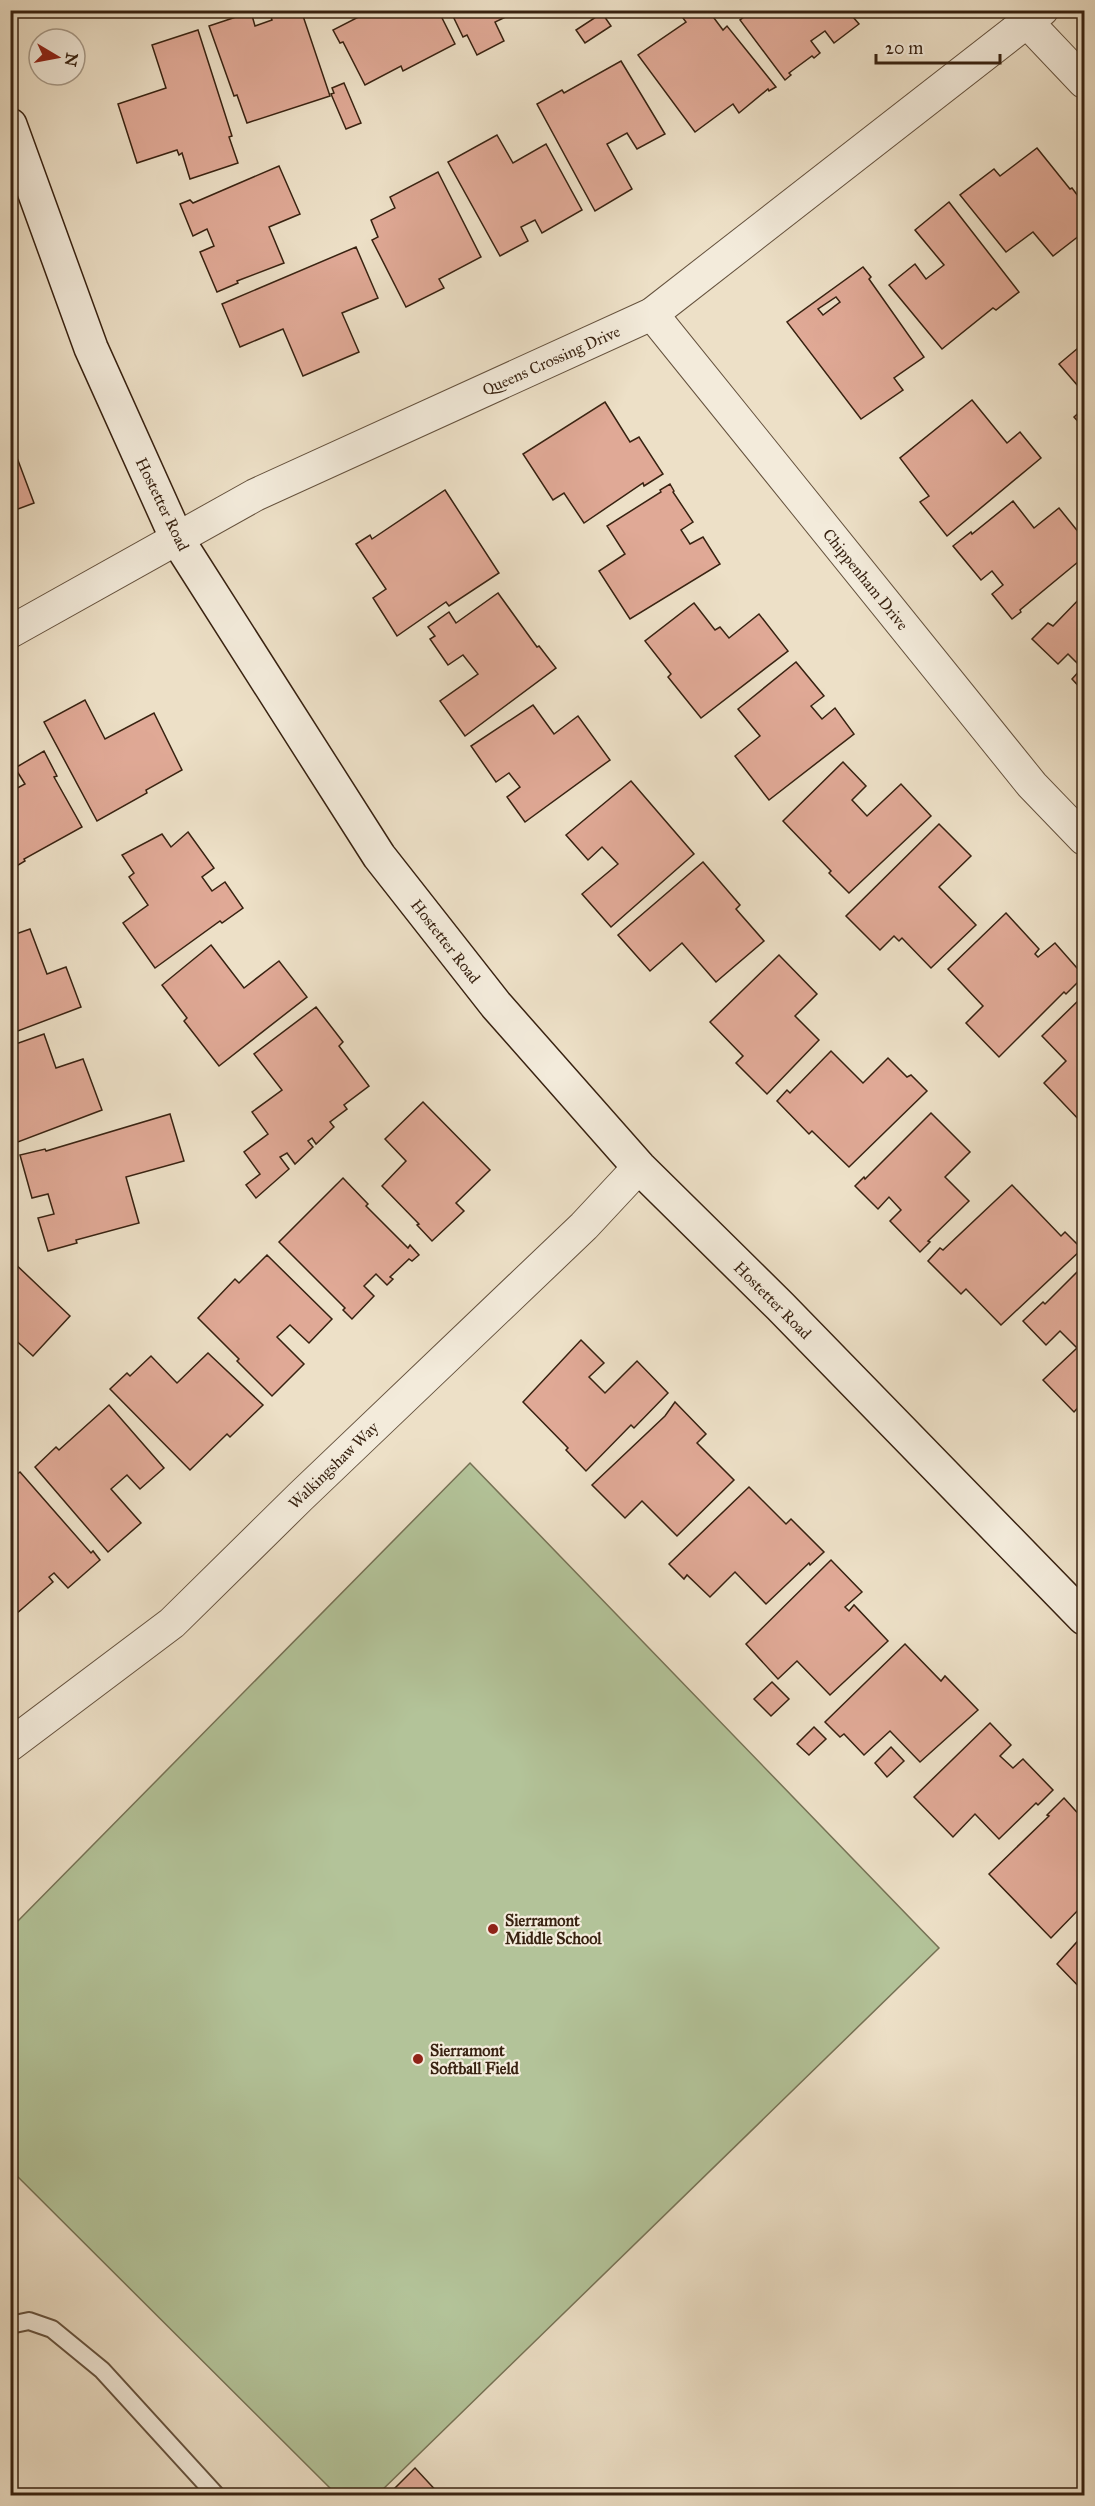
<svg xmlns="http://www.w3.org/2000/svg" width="1095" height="2506" font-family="'IM FELL Great Primer',serif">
	<rect width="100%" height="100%" fill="#ede0c7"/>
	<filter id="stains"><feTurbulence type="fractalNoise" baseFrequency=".00333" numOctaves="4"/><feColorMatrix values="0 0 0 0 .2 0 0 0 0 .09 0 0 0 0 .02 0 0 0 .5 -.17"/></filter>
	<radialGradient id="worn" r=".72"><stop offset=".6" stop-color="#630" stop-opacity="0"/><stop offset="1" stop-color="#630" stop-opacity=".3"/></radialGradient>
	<!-- green -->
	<path fill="#b3c399" stroke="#767255" stroke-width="1.5" d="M470 1463 939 1948 377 2495H337L11 2170V1928Z"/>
	<!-- building -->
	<g fill="#e0a996" stroke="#382211" stroke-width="1.5" fill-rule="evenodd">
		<path d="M269 10H301L330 96 247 123 237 95 234 96 209 26 251 12 255 26 272 20Z"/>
		<path d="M372 10H438L455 44 403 71 401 66 365 85 343 42 340 43 333 30Z"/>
		<path d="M450 10H513L514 13 495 22 504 41 477 55 467 35 463 37Z"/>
		<path d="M677 10H708L723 30 727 26 776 87 769 91 768 89 739 113 733 104 695 132 638 55 686 22Z"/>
		<path d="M747 10H847L859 24 834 43 825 31 811 41 820 53 814 58 812 56 789 73 791 75 785 80 740 20 749 13Z"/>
		<path d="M602 13 611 26 585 43 576 30Z"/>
		<path d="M198 30 232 136 229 137 238 163 190 179 182 153 179 155 177 150 137 163 118 104 166 88 152 45Z"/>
		<path d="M621 61 665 134 637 149 627 133 607 144 632 189 595 211 537 104 562 90 564 93Z"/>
		<path d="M344 83 361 123 346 129 331 94 334 93 332 88Z"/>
		<path d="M497 135 513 163 546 144 582 210 542 233 535 220 521 227 528 241 500 256 448 162Z"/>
		<path d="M1037 148 1070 189 1072 188 1084 204V232L1053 256 1033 232 1006 252 960 195 994 169 1000 176Z"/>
		<path d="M279 166 300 214 269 227 284 263 237 281 238 283 217 292 200 252 214 246 207 229 193 236 180 204 190 200 193 203Z"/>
		<path d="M438 172 481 257 439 279 444 288 406 307 372 240 378 237 371 220 395 208 390 197Z"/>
		<path d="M949 202 1019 292 996 310 993 308 942 349 889 285 915 264 926 279 944 265 915 230Z"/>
		<path d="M356 247 378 298 342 313 359 352 303 376 283 329 240 347 222 304Z"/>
		<path d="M863 267 871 277 869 279 924 357 894 378 903 390 861 419 787 322ZM836 297 840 302 823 315 818 309Z"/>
		<path d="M1084 343V393L1059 364Z"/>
		<path d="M972 400 1007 443 1020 432 1041 458 947 536 920 502 929 496 900 458Z"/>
		<path d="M605 402 630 442 639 437 663 474 644 486 643 483 584 523 564 493 553 500 523 454Z"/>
		<path d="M1084 408V428L1074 417Z"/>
		<path d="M10 439 34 503 10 512Z"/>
		<path d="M670 484 674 491 673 492 693 522 681 530 690 544 703 537 720 564 630 619 599 571 625 554 607 526 661 492 660 490Z"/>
		<path d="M445 490 499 573 449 606 446 602 397 636 373 598 386 589 356 544 370 535 372 539Z"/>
		<path d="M1013 501 1034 528 1059 508 1084 539V557L1020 610 1021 612 1012 619 992 594 1003 585 992 571 981 580 953 546 971 532 972 534Z"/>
		<path d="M498 593 537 647 539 646 556 668 465 736 440 701 478 674 463 655 448 665 430 639 435 636 428 627 449 612 456 623Z"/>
		<path d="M1084 594V692L1072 679 1082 668 1068 654 1058 664 1032 639 1048 623 1053 626Z"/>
		<path d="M694 603 715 630 720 627 729 638 759 614 788 651 701 718 668 677 671 674 645 641Z"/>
		<path d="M796 662 824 696 811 706 822 719 835 708 854 734 769 800 735 756 760 736 738 709Z"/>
		<path d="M85 700 105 739 154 713 182 770 146 790 147 793 97 821 44 722Z"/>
		<path d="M533 705 554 734 578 716 610 760 525 822 507 797 520 787 509 773 496 782 471 746Z"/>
		<path d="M44 751 57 776 54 777 82 827 24 859 25 861 10 870V792L25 784 15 768Z"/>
		<path d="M843 762 866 786 852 800 867 816 901 784 931 816 849 893 829 873 831 871 783 821Z"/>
		<path d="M631 781 694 854 611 927 582 894 618 864 602 847 588 860 566 835Z"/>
		<path d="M939 824 971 856 939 887 976 925 931 968 902 938 899 941 894 936 880 950 846 916Z"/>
		<path d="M188 832 214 868 202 877 212 891 225 882 243 908 222 923 220 921 155 968 123 923 148 905 129 877 134 873 122 855 162 834 171 847Z"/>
		<path d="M703 862 740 905 736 909 764 941 716 982 682 943 650 971 618 935Z"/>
		<path d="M1006 913 1039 949 1035 954 1038 957 1055 943 1084 976 1066 994 1064 992 999 1057 966 1023 983 1006 948 969Z"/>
		<path d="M30 929 47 974 66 967 81 1007 10 1034V936Z"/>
		<path d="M211 945 244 988 279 961 307 997 219 1066 184 1021 187 1018 162 985Z"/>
		<path d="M779 955 817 994 795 1016 819 1040 767 1094 736 1063 743 1056 710 1022Z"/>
		<path d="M1084 995V1119L1081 1122 1044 1083 1066 1061 1042 1036Z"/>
		<path d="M316 1007 343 1042 339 1046 369 1086 344 1105 347 1109 330 1122 334 1127 316 1144 312 1138 308 1141 313 1147 295 1164 287 1153 280 1157 289 1169 256 1198 246 1185 260 1174 244 1152 268 1134 252 1112 282 1090 254 1054Z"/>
		<path d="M44 1034 56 1068 83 1059 102 1110 10 1145V1046Z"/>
		<path d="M831 1051 863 1083 888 1058 907 1077 911 1075 927 1091 849 1167 812 1131 809 1134 777 1101 787 1090 790 1093Z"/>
		<path d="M423 1102 490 1170 456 1203 464 1211 432 1241 417 1225 419 1224 382 1186 406 1161 385 1139Z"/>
		<path d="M931 1113 970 1152 945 1177 969 1201 928 1241 930 1242 920 1252 890 1221 901 1210 889 1197 878 1209 855 1186 864 1177 865 1179Z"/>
		<path d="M170 1114 184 1161 126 1177 139 1223 76 1240 77 1243 48 1251 38 1218 54 1214 48 1194 32 1198 20 1155 45 1149 46 1151Z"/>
		<path d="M343 1178 368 1204 366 1206 408 1248 410 1245 419 1255 412 1261 409 1259 390 1277 393 1279 387 1285 376 1274 364 1286 374 1296 352 1319 343 1310 345 1308 279 1242Z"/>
		<path d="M1012 1185 1061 1236 1065 1232 1082 1249 1001 1325 966 1289 961 1294 928 1261 940 1248 943 1250Z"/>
		<path d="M267 1255 332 1319 309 1343 290 1325 277 1337 304 1364 272 1396 237 1361 239 1359 198 1318 235 1279 239 1283Z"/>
		<path d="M10 1259 70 1316 33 1356 10 1335Z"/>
		<path d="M1084 1265V1401L1074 1412 1043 1380 1077 1348 1060 1331 1046 1345 1023 1321 1043 1302 1045 1304Z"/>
		<path d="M581 1340 604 1363 589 1377 605 1393 637 1361 668 1393 634 1428 631 1425 586 1471 566 1450 568 1448 523 1402Z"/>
		<path d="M208 1353 263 1405 230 1437 227 1434 190 1470 110 1389 127 1373 130 1376 151 1356 177 1383Z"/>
		<path d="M675 1402 706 1434 697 1443 734 1480 677 1536 642 1501 625 1518 592 1485 665 1416Z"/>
		<path d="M109 1405 164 1468 140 1489 127 1475 111 1489 141 1523 108 1552 35 1467 56 1447 59 1450Z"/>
		<path d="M20 1472 91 1553 93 1551 100 1560 68 1588 54 1573 49 1577 53 1582 16 1614 10 1608V1480Z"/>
		<path d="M749 1487 786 1524 791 1519 824 1552 810 1565 809 1563 766 1604 735 1572 710 1597 687 1575 684 1579 669 1564Z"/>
		<path d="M831 1560 862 1592 845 1607 849 1611 854 1605 888 1641 830 1695 797 1661 778 1679 746 1644Z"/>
		<path d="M905 1644 941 1681 945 1676 978 1710 920 1762 890 1731 864 1755 844 1734 840 1737 825 1722Z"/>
		<path d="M772 1682 789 1699 771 1716 754 1699Z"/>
		<path d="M990 1723 1011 1745 1000 1756 1013 1768 1023 1759 1053 1790 1038 1805 1036 1803 999 1839 975 1814 953 1837 914 1797Z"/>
		<path d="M814 1727 826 1739 809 1755 797 1744Z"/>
		<path d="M891 1747 904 1761 887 1777 875 1763Z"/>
		<path d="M1064 1798 1084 1820V1904L1051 1938 989 1874 1049 1816 1047 1815Z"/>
		<path d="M1084 1934V1992L1057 1964Z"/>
		<path d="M415 2468 441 2496H387Z"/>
	</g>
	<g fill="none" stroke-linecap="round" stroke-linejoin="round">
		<!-- lane casing -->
		<g stroke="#65523e" stroke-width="20">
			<path id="lane" d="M10 2325 29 2321 52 2329 102 2370 217 2496"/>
		</g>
		<!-- street casing -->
		<g stroke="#65523e" stroke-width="34">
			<g id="street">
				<path d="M1028 23 1084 82"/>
				<path d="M652 314 1032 785 1084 839"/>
				<path d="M10 632 255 495 652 314 1042 10"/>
				<path d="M10 1745 172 1623 300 1497 584 1226 639 1167"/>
			</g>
		</g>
		<!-- secondary casing -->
		<g stroke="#382211" stroke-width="36">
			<path id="secondary" d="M10 125 91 348 177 539 379 856 496 1005 639 1167 780 1306 1084 1618"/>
		</g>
		<!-- lane -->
		<use href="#lane" stroke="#f3ebdb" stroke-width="16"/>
		<!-- street -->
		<use href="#street" stroke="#f3ebdb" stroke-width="32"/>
		<!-- secondary -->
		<use href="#secondary" stroke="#f3ebdb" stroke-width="33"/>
	</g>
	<!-- markers -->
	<g fill="#8f2418" stroke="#f3ebdb" stroke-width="2">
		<circle cx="493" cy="1929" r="6"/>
		<circle cx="418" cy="2059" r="6"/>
	</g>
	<g text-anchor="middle" stroke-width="4.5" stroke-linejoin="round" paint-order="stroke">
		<!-- street labels -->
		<g font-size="16" fill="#382211" stroke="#f3ebdb">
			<text transform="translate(551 360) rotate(-24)" y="6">Queens Crossing Drive</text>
			<text transform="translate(163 504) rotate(64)" y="6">Hostetter Road</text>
			<text transform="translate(866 579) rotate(51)" y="6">Chippenham Drive</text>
			<text transform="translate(446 941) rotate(52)" y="6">Hostetter Road</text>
			<text transform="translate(773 1300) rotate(45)" y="6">Hostetter Road</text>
			<text transform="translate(333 1465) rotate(-44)" y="6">Walkingshaw Way</text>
		</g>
		<!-- poi labels -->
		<g font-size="16" font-weight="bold" fill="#382211" stroke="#f3ebdb" text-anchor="start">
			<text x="505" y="1926">Sierramont<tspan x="505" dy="18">Middle School</tspan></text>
			<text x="430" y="2056">Sierramont<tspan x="430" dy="18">Softball Field</tspan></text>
		</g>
	</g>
	<!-- margin -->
	<rect width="1095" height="2506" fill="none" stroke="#ede0c7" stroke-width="36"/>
	<rect x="12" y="12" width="1071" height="2482" fill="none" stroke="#382211" stroke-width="3"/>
	<rect x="18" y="18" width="1059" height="2470" fill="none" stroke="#382211" stroke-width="1.5"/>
	<!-- north arrow -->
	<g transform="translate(57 57) rotate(100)"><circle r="28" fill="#f3ebdb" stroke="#a89b8a" stroke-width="1.5"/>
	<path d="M0-4.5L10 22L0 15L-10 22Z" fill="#8f2418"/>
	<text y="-9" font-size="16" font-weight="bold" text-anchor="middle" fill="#382211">N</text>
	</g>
	<!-- scale -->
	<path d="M876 54v9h124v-9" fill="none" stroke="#382211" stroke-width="3"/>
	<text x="885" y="54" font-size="18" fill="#382211" stroke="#f3ebdb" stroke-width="4.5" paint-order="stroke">20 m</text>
	<rect width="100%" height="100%" filter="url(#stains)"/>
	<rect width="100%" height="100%" fill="url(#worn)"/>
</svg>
